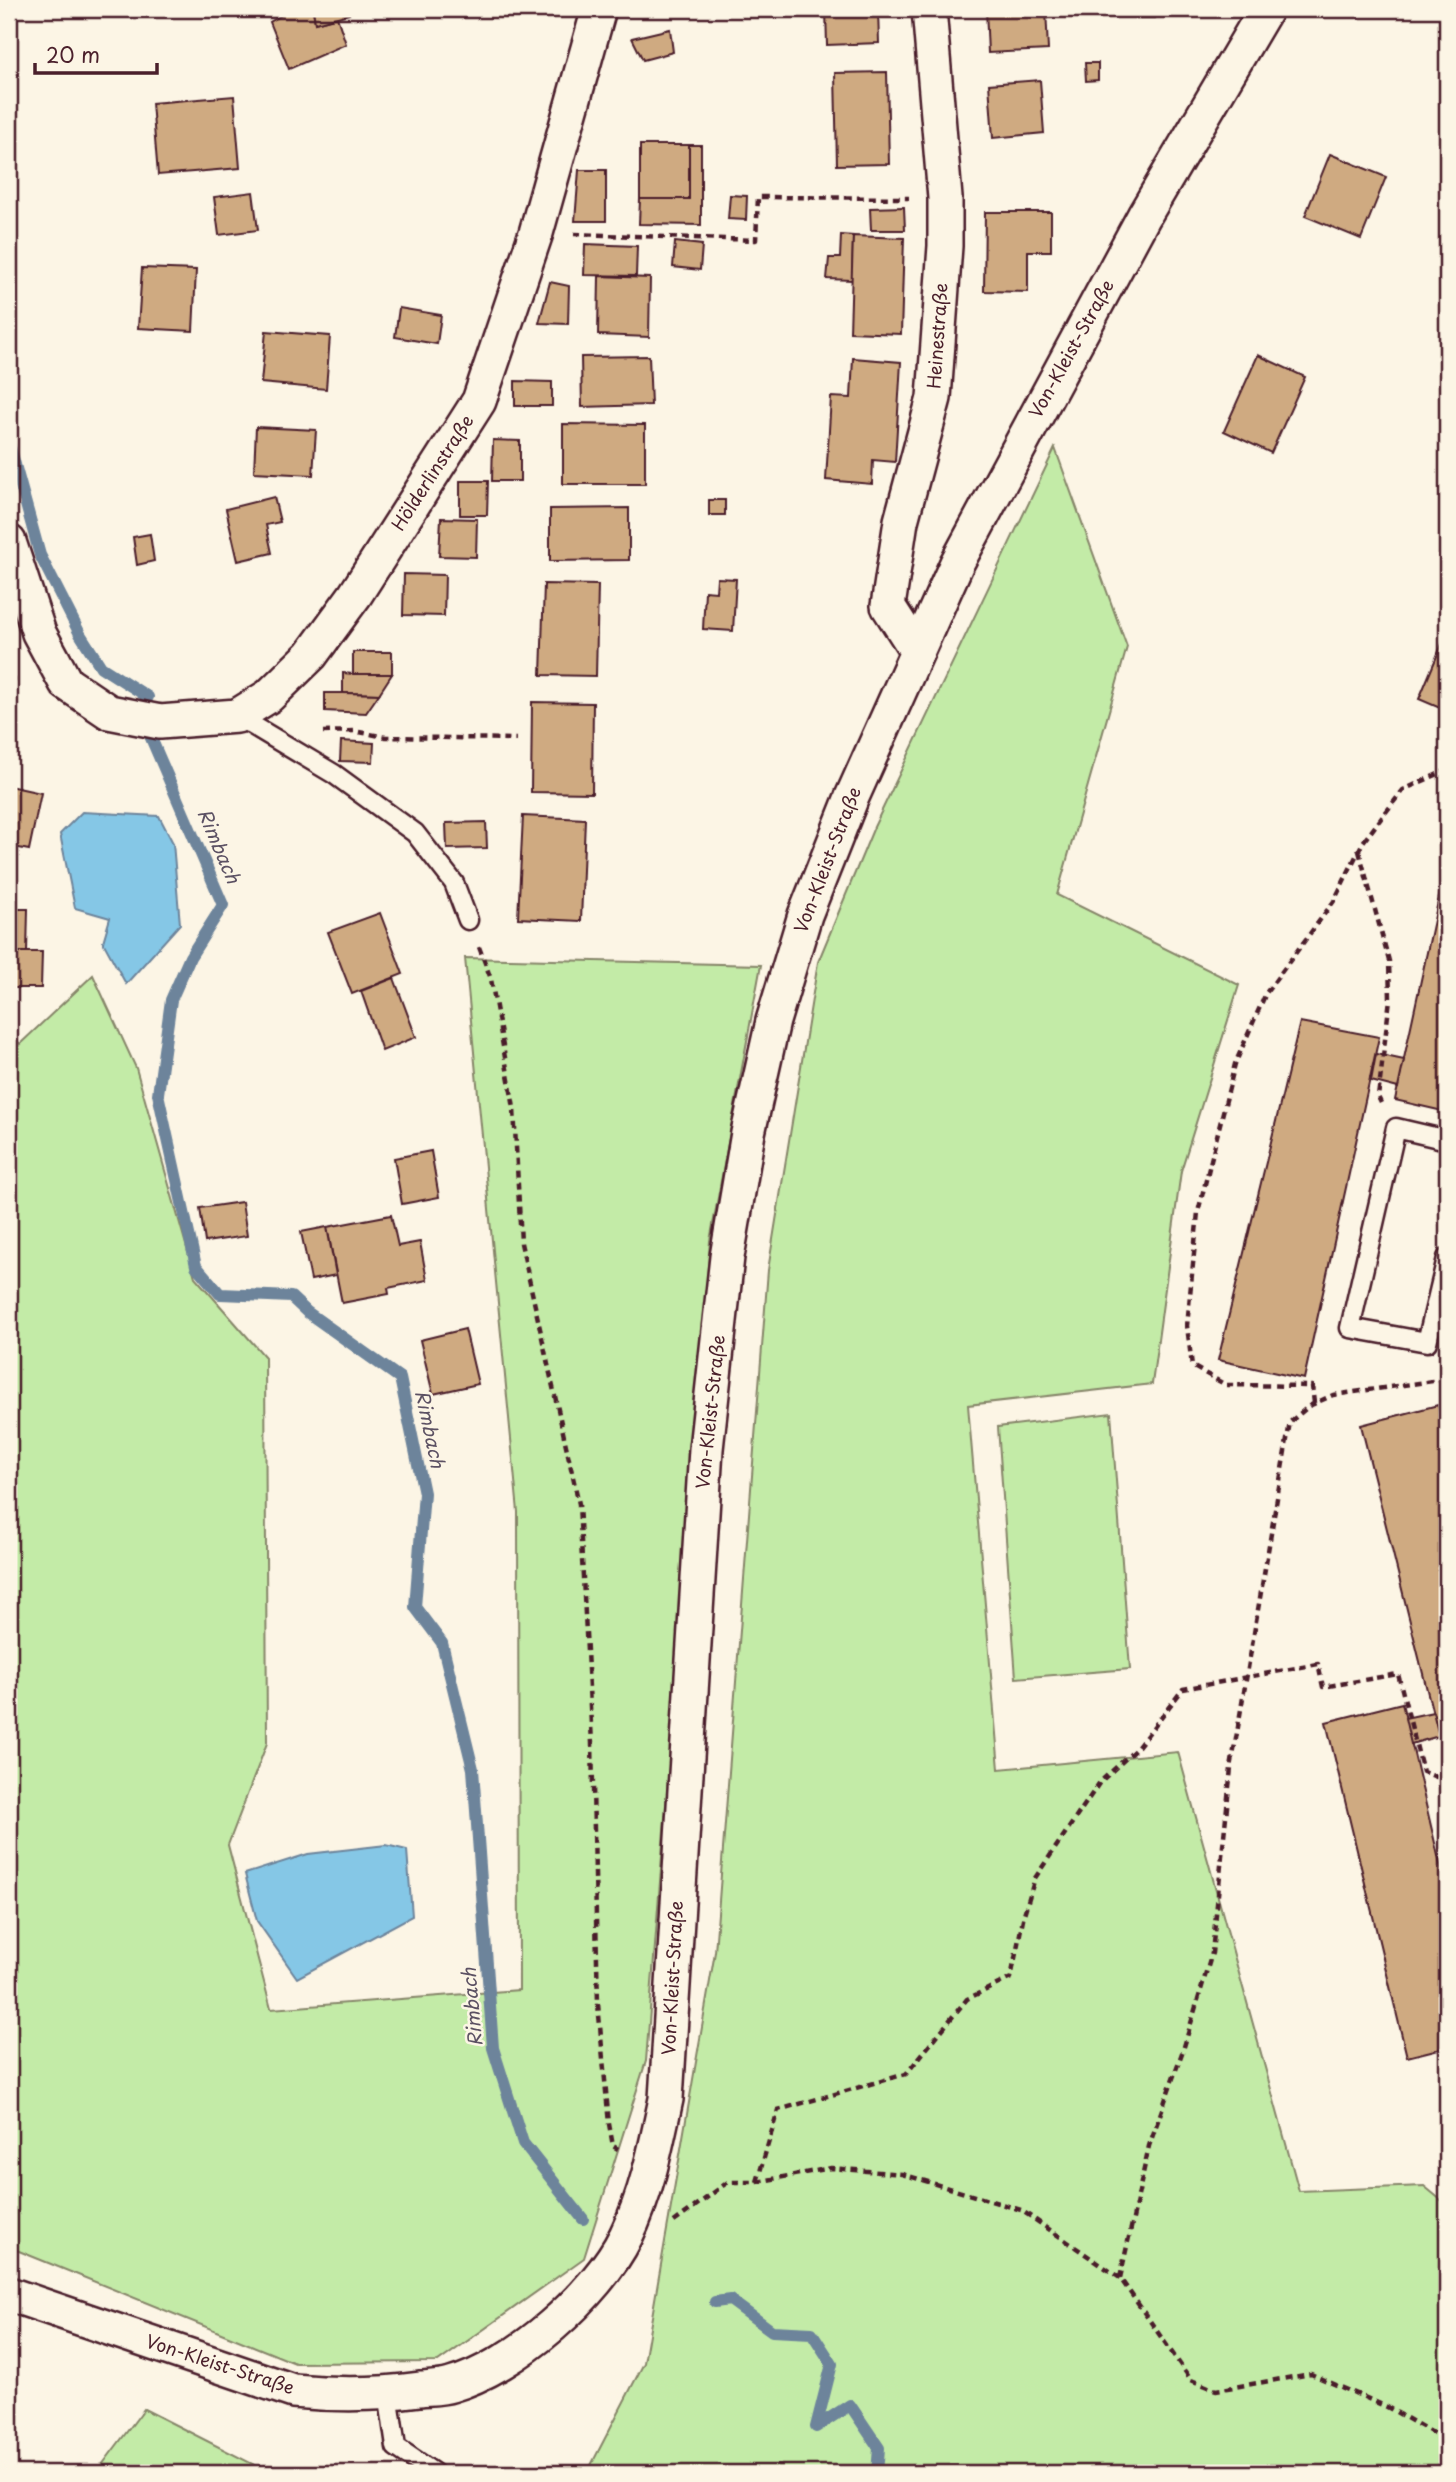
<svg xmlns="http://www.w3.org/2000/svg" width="1456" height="2482" font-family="'Playpen Sans',sans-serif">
	<rect width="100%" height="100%" fill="#fcf5e5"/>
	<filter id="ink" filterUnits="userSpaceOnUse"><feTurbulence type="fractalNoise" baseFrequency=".0143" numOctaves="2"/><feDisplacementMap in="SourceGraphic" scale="14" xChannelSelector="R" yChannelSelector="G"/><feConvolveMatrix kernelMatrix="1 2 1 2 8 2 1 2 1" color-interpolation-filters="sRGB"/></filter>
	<g filter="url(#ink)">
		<!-- green -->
		<g fill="#c3eba7" stroke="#868569" stroke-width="2">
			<path d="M1055 448 1127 647 1057 895 1239 985 1181 1171 1152 1384 968 1405 999 1769 1178 1752 1299 2191 1424 2186 1447 2205V2473H587L644 2363 715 1952 768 1270 818 962 874 827Z"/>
			<path d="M465 958 761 965 710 1241 646 2061 584 2258 438 2362 295 2363 9 2247V1030L20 1044 93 975 136 1068 195 1277 265 1357 267 1743 228 1845 271 2009 519 1990 518 1512Z"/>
			<path d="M1111 1413 1130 1669 1016 1678 998 1427Z"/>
			<path d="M144 2409 270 2473H96Z"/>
		</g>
		<!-- water -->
		<g fill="#85c7e6" stroke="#6d849b" stroke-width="2">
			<path d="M82 812 159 816 173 843 180 924 126 984 103 942 110 918 75 908 60 834Z"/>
			<path d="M386 1845 407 1850 412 1916 297 1978 257 1921 245 1874 308 1854Z"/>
		</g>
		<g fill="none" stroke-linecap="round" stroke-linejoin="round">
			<!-- stream -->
			<g stroke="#6d849b" stroke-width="12">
				<path d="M9 443 40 555 80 634 101 667 148 697"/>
				<path d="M148 731 223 905 190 957 171 1000 158 1094 196 1266 220 1294 291 1297 307 1312 400 1378 424 1493 415 1607 442 1643 473 1769 493 2048 523 2143 583 2219"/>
				<path d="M715 2302 730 2300 772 2331 812 2333 832 2364 816 2427 850 2405 879 2448 877 2473"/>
			</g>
		</g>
		<!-- building -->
		<g fill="#cfaa81" stroke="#4a1f2b" stroke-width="2">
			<path d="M292 9H313L315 23 337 17 346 44 289 69 270 22Z"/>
			<path d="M313 9H347L349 14 315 23Z"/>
			<path d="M826 9H878L879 43 827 45Z"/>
			<path d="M986 9H1046L1048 50 988 53Z"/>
			<path d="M1138 9H1154L1155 18H1138Z"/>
			<path d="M670 29 673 52 643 60 632 38Z"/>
			<path d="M1085 63H1098V80L1086 81Z"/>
			<path d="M887 72 889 164 837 165 835 73Z"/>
			<path d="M1040 80 1044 133 993 138 989 84Z"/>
			<path d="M234 96 240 168 158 175 152 103Z"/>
			<rect x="640" y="145" width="49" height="54"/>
			<path d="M689 145H701V225L639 224 640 199H689Z"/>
			<path d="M1330 154 1386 177 1361 239 1305 216Z"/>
			<path d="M579 170H606V221H575Z"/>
			<path d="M253 192 258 230 219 235 214 197Z"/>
			<path d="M730 195 747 196 746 220 728 219Z"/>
			<path d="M904 207 905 230H871L870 208Z"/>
			<path d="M985 212H1051V251H1028V292L984 291Z"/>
			<path d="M841 235 853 236 852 280 827 279 829 258H840Z"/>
			<path d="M853 236 904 238 901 334 850 332Z"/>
			<path d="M675 242 702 245 700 270 673 267Z"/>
			<path d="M585 244 637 246 636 276 584 275Z"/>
			<path d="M142 268 196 270 193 331 138 328Z"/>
			<path d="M599 276 650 278 649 337 598 335Z"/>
			<path d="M550 282 569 286 568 324 539 323Z"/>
			<path d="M399 308 441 315 437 344 395 337Z"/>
			<path d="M266 331 330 336 326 389 261 383Z"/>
			<path d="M1258 355 1305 377 1271 453 1224 431Z"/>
			<path d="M649 356 651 405 582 407 581 357Z"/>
			<path d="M853 358 901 362 895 462 873 460 872 484 826 480 831 397 851 398Z"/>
			<path d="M515 381 552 382V406H515Z"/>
			<path d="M563 424 645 425V484H563Z"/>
			<path d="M256 427 316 430 313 475 254 472Z"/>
			<path d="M493 440 520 441V481H492Z"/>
			<path d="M460 481H488L487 515H460Z"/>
			<path d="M274 497 280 522 266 525 272 553 238 561 226 509Z"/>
			<rect x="709" y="500" width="16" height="15"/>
			<path d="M629 508V560L550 561V509Z"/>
			<path d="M441 518 477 519 476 557 439 556Z"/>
			<path d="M150 534 154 561 137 565 133 537Z"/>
			<path d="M404 574 445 575 444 616 403 615Z"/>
			<path d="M717 578 736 579 733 631 703 629 705 591 716 592Z"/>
			<path d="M544 584 598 585 596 676 541 675Z"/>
			<path d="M1447 632V711L1419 699Z"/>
			<rect x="353" y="652" width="39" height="22"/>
			<path d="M343 673 353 674H392L379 694 343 693Z"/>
			<path d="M325 693H343L379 694 366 713 325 711Z"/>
			<path d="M532 702 593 703 592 793 531 792Z"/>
			<path d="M341 741 374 743 373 762 340 761Z"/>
			<path d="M9 786 41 793 29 850 9 846Z"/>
			<path d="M523 816 585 819 581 921 518 918Z"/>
			<path d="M486 822 487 848 447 849 446 823Z"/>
			<path d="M1447 860V1112L1395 1100Z"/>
			<path d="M9 909H28L27 953 9 952Z"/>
			<path d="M380 913 403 974 352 994 328 932Z"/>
			<path d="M9 952H42L41 988H9Z"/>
			<path d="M394 978 416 1037 382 1051 361 991Z"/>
			<path d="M1300 1022 1379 1037 1304 1379 1218 1360Z"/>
			<path d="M1376 1054 1404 1060 1398 1088 1371 1081Z"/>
			<path d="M431 1151 439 1197 402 1204 394 1158Z"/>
			<path d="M242 1202 247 1236 205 1242 200 1208Z"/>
			<path d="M391 1215 398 1246 420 1242 427 1280 388 1288 389 1294 342 1303 327 1227Z"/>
			<path d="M327 1227 336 1275 311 1280 301 1232Z"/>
			<path d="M465 1329 478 1384 433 1394 420 1340Z"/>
			<path d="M1438 1405 1447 1442V1740L1440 1742 1361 1425Z"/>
			<path d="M1402 1703 1447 1894V2047L1407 2057 1326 1722Z"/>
			<path d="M1433 1712 1439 1736 1411 1744 1405 1718Z"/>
		</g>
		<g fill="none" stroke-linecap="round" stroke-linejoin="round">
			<!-- service casing -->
			<g stroke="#4a1f2b" stroke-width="23">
				<g id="service">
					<path d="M237 716 334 774 415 833 454 883 468 920"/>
					<path d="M1447 1140 1396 1128 1350 1328 1427 1342 1447 1258"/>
					<path d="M388 2393 396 2447 434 2473"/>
				</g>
			</g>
			<!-- minor casing -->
			<g stroke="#4a1f2b" stroke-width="38">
				<g id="minor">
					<path d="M9 542 39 633 66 683 109 712 160 722 237 716 269 696 311 655 355 595 479 401 536 233 599 9"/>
					<path d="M917 651 888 606 901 521 934 398 945 246V198L929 9"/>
					<path d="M9 2294 293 2391C336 2395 377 2395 420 2389 430 2388 442 2388 451 2385 515 2367 597 2295 626 2236 647 2193 656 2146 666 2099L706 1449 727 1257 748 1133 773 1021 805 915 852 797 957 563 1144 216 1266 9"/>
				</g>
			</g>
			<!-- path -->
			<g stroke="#4a1f2b" stroke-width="4.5" stroke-dasharray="7 5" stroke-linecap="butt">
				<path d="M574 234 756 240 758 197 909 198"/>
				<path d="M9 679H20"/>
				<path d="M323 732 354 731 386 737 516 739"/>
				<path d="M1359 851 1389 961 1390 999 1378 1097 1381 1103"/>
				<path d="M479 947 491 979 514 1108 521 1243 579 1504 592 1743 598 2004 609 2124 613 2146 618 2149"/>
				<path d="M1314 1403 1312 1386 1226 1385 1192 1366 1187 1326 1198 1212 1235 1064 1266 993 1334 901 1363 842 1403 790 1447 770"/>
				<path d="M757 2182 778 2110 906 2074 967 1999 1011 1978 1024 1914 1035 1878 1100 1782 1137 1748 1183 1689 1318 1664 1323 1687 1398 1674 1423 1772 1447 1781"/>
				<path d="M674 2222 728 2182H757L831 2168 902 2174 1021 2210 1120 2278 1191 2380 1216 2390 1311 2374 1387 2407 1447 2441"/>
				<path d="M1120 2278 1149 2146 1183 2050 1212 1953 1231 1768 1290 1422 1309 1406 1333 1395 1447 1379"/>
			</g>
			<!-- service -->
			<use href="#service" stroke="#fcf5e5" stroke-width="18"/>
			<!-- minor -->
			<use href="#minor" stroke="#fcf5e5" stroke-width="33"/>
		</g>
	</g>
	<g text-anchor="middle" stroke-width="5" stroke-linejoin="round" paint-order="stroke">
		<!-- street labels -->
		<g font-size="18" fill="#4a1f2b" stroke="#fcf5e5">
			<text transform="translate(938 336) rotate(-86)" y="6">Heinestraße</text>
			<text transform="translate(1072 349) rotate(-61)" y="6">Von-Kleist-Straße</text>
			<text transform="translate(433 473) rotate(-57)" y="6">Hölderlinstraße</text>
			<text transform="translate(828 860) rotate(-69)" y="6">Von-Kleist-Straße</text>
			<text transform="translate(711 1412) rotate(-84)" y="6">Von-Kleist-Straße</text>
			<text transform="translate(673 1978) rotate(-87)" y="6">Von-Kleist-Straße</text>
			<text transform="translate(220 2365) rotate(18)" y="6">Von-Kleist-Straße</text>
		</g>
		<!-- water labels -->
		<g font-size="19" font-style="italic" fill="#5c5163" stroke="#fcf5e5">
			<text transform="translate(219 846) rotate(67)" y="7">Rimbach</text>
			<text transform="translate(430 1429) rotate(78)" y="7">Rimbach</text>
			<text transform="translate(472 2007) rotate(-95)" y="7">Rimbach</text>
		</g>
	</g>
	<!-- margin -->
	<rect width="1456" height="2482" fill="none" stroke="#fcf5e5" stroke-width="35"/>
	<rect x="18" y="18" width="1421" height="2447" fill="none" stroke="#4a1f2b" stroke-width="2.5" filter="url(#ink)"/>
	<!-- scale -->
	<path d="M35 63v10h122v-10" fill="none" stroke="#4a1f2b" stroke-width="3.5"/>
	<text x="46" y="63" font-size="21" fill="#4a1f2b" stroke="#fcf5e5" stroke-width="5" paint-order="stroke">20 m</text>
</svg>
